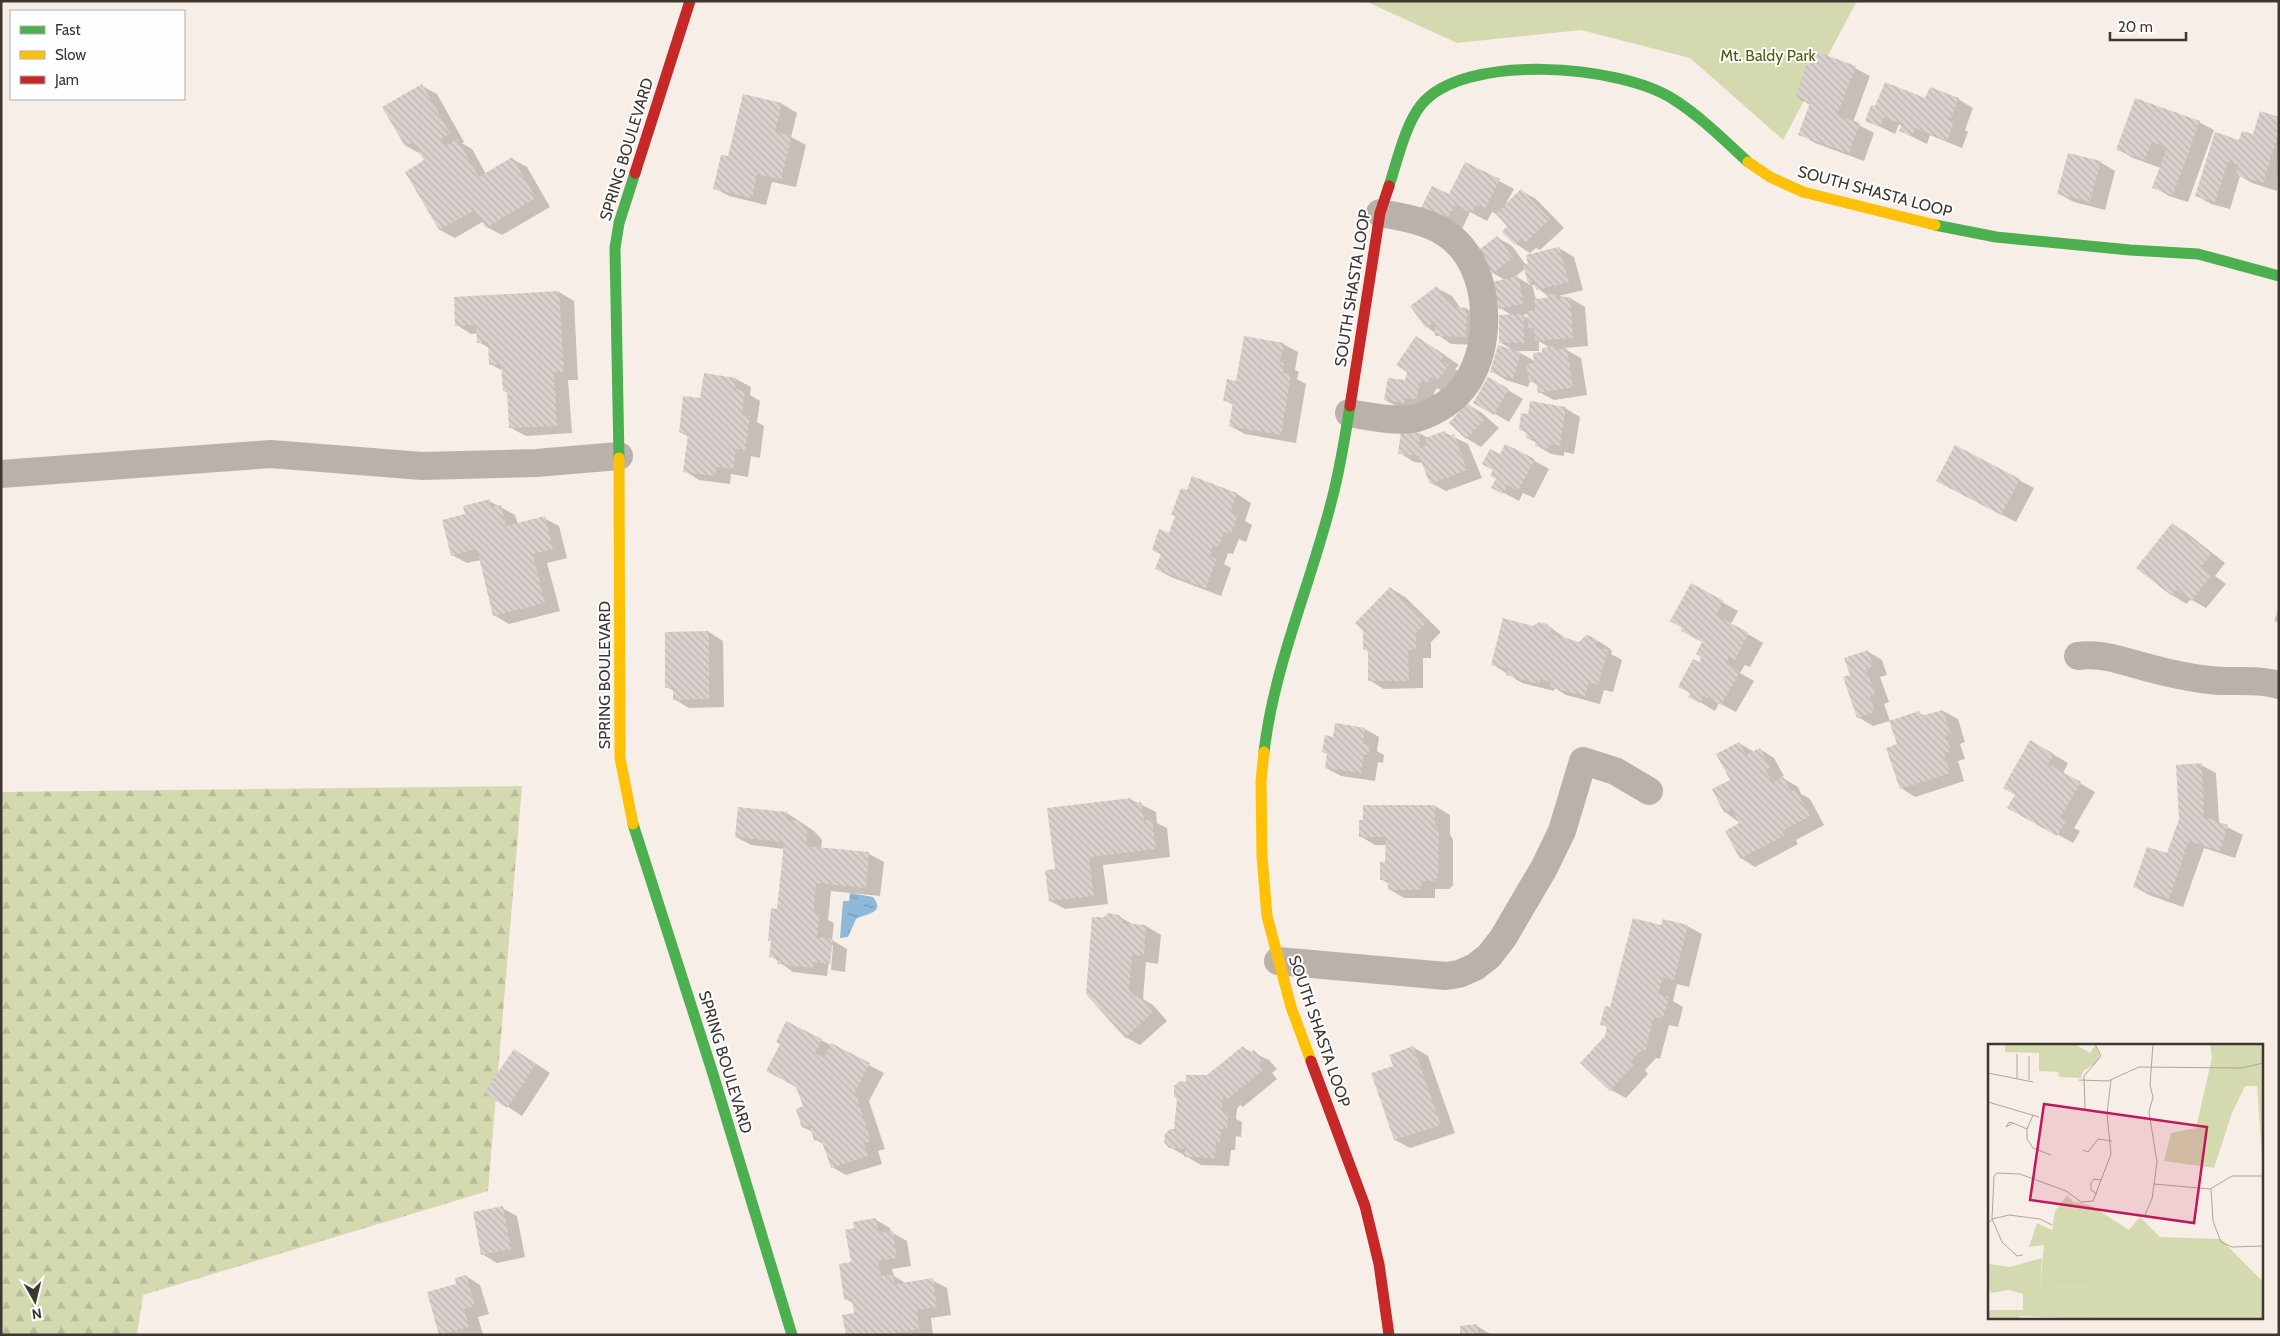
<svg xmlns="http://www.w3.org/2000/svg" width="2280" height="1336" font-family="Cabin,sans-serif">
	<defs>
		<pattern id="forest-firs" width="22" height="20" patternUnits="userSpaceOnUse" patternTransform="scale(1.25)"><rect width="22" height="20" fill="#d4d9b0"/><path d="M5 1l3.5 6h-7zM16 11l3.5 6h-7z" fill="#b7bb98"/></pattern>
		<pattern id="water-ripples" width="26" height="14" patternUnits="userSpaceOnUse" patternTransform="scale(1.25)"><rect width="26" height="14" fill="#8fb9d8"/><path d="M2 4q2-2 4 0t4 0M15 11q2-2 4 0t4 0" fill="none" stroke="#7697b0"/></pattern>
		<pattern id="building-back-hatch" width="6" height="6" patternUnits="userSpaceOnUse" patternTransform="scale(1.25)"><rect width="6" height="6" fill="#d9d1cd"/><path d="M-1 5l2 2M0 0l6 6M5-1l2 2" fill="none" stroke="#bbb4b0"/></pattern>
	</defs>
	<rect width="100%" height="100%" fill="#f7efe7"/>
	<!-- forest -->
	<path fill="url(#forest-firs)" d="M522 786 488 1191 143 1295 137 1335H1V792Z"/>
	<!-- park -->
	<path fill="#d4d9b0" d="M1365 1H1857L1783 140 1690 58 1581 30 1457 43Z"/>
	<!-- water -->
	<path fill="url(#water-ripples)" d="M850 893 873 897C886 914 866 913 856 919L848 937 840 938 843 901H849Z"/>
	<!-- shadow -->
	<g fill="#0003" fill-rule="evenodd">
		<path d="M1855 68 1870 76 1853 122 1874 133 1864 161 1815 143 1800 134 1810 105 1796 97Z"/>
		<path d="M422 86 437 94 464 142 462 143 472 149 486 174 512 159 527 167 550 207 502 235 487 227 484 221 455 238 440 230 426 161 421 154 406 146 384 108Z"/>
		<path d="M744 96 782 104 797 113 791 137 806 145 796 187 772 182 766 205 729 196 714 188 729 158Z"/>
		<path d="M1926 99H1958L1973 108 1965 130 1968 132 1962 148 1930 135 1927 144 1900 131 1902 126 1899 124 1895 134 1866 120Z"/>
		<path d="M2279 118 2277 191 2252 183 2240 176 2230 209 2211 204 2196 195 2240 142 2253 136Z"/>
		<path d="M2199 122 2214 130 2188 202 2169 196 2154 187 2161 168 2133 158 2118 149Z"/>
		<path d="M2100 162 2115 171 2105 210 2074 202 2059 194Z"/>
		<path d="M1466 163 1514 189 1505 205 1522 191 1536 199 1564 228 1540 250 1536 248 1530 253 1516 244 1509 226 1500 216 1492 212 1487 221 1470 212 1462 229 1437 216Z"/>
		<path d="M1498 238 1512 246 1526 265 1559 248 1574 257 1583 290 1559 296 1570 298 1585 307 1588 346 1563 348 1581 358 1587 395 1554 400 1539 392 1538 385 1530 381 1528 387 1506 380 1491 371 1513 350 1501 343 1513 316 1500 308 1505 280 1493 273ZM1525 269 1530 285 1517 277 1512 279ZM1532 284 1548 296V300H1536ZM1528 314 1529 319 1522 315ZM1539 341 1550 348 1536 362 1517 351H1539Z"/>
		<path d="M1437 288 1452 296 1461 309H1467L1482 318 1481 345 1451 344 1427 327Z"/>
		<path d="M559 292 574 301 578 380H568L572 433 526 436 511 428 509 393 504 391 503 371 490 364 489 348 479 342 478 333 471 334 457 325Z"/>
		<path d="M1283 344 1298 352 1295 370 1299 372 1297 379 1306 384 1296 443 1245 434 1230 426 1234 405 1224 400 1237 382Z"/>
		<path d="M1431 346 1459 365 1455 369 1463 374 1452 389 1446 385 1442 391 1437 388 1434 393 1432 407 1400 408 1385 400 1406 382Z"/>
		<path d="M705 375 736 379 751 387 750 395 760 401 757 422 764 426 760 458 751 456 748 477 731 474 730 484 699 480 685 471 689 437 680 432 701 400Z"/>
		<path d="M1489 379 1523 399 1509 422 1475 402Z"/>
		<path d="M1467 404 1482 413 1499 428 1481 447 1466 438Z"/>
		<path d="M1565 408 1580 417 1574 454 1564 452V456L1551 454 1536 445 1537 443 1527 438 1528 434 1520 429Z"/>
		<path d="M1444 432 1468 444 1482 478 1446 491 1431 483 1423 463 1414 462 1400 453 1421 434 1428 438Z"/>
		<path d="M1506 445 1549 469 1534 498 1523 493 1519 501 1493 487 1497 479 1494 470Z"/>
		<path d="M1193 478 1237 494 1251 503 1245 521 1252 525 1246 542 1239 539 1233 554 1228 553 1224 564 1231 568 1221 596 1171 577 1156 569 1162 555 1153 550 1170 534Z"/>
		<path d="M2019 480 2034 488 2016 522 1952 489Z"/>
		<path d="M489 501 515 515 518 524 544 518 559 526 567 558 547 563 560 611 509 624 494 615 481 560 467 563 452 555 467 515Z"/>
		<path d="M2173 525 2187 533 2225 563 2215 576 2226 584 2206 608 2190 599 2187 604 2172 595Z"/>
		<path d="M1692 585 1738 611 1731 624 1763 643 1750 667 1745 665 1740 673 1754 681 1736 712 1719 703 1715 711 1690 696 1703 656V642Z"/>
		<path d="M1390 588 1405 597 1441 632 1431 642V658H1423V688L1384 689 1369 680V652L1365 649 1364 630Z"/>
		<path d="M1547 625 1565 638 1579 644 1593 638 1608 647 1612 651 1611 654 1622 660 1613 692 1604 690 1600 704 1566 695 1555 688 1554 691 1522 683 1492 664 1533 627Z"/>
		<path d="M709 632 723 641 724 707 689 708 674 699V691L667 687Z"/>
		<path d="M1867 651 1882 660 1887 675 1880 677 1889 702 1884 704 1890 721 1873 726 1858 717 1851 676Z"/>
		<path d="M1943 711 1958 719 1965 742 1960 744 1965 759 1958 761 1964 781 1915 797 1901 788 1898 745 1919 713 1926 716Z"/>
		<path d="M1365 729 1379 737 1377 751 1384 755 1383 763 1378 762 1375 781 1341 776 1326 768 1328 754 1323 752Z"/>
		<path d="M2030 741 2068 763 2063 773 2095 792 2074 828 2080 831 2073 843 2009 807 2016 794Z"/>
		<path d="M1739 743 1754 752 1760 749 1774 758 1784 776 1781 777 1798 787 1801 794 1810 799 1824 825 1796 840 1798 844 1755 867 1741 858V824L1725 812Z"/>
		<path d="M2201 765 2216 773 2219 823 2243 835 2235 858 2204 848 2183 907 2149 895 2135 887 2168 855Z"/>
		<path d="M1130 799 1156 812 1157 823 1167 828 1170 857 1103 865 1108 904 1065 909 1050 901Z"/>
		<path d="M1435 806 1450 815V834L1453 840V885L1449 889H1435V898H1404L1389 889V884L1381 879 1387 863V845H1375L1360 836Z"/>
		<path d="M787 813 814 831 822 840 821 849 869 854 884 862 880 896 831 891 828 920 834 923 832 940 847 949 845 972 831 970 833 945H831L827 976 793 972 771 956 772 942 769 940 778 910 784 849 751 845 736 837Z"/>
		<path d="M1118 916 1134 925 1146 926 1161 935 1158 964 1146 962 1143 999 1153 1005 1167 1021 1140 1045 1125 1037 1105 919Z"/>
		<path d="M1687 926 1702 934 1689 987 1677 984 1673 1001 1683 1007 1678 1027 1669 1025 1660 1059 1656 1058 1645 1070 1648 1074 1626 1098 1611 1090 1606 1037 1608 1028 1602 1024 1662 927Z"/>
		<path d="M787 1022 884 1073 869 1101 885 1149 878 1151 882 1164 846 1175 832 1167 825 1145 816 1140 814 1133 803 1127 804 1107 781 1044Z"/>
		<path d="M1413 1047 1428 1056 1455 1133 1410 1148 1395 1140 1372 1074 1394 1066Z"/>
		<path d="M1243 1048 1269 1060 1277 1069 1272 1073 1277 1079 1243 1107 1240 1105 1237 1109 1236 1119 1242 1122 1241 1137 1236 1136 1235 1150H1231L1229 1166 1201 1165 1170 1147 1187 1083 1208 1077Z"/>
		<path d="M529 1059 550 1073 522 1116 486 1093Z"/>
		<path d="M502 1208 517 1216 525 1257 497 1263 482 1254Z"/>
		<path d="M876 1220 890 1228 891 1232 907 1241 911 1266 892 1269 894 1276 907 1284 932 1280 947 1288 951 1315 931 1318 933 1335H847L855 1314 854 1304 846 1299 855 1229Z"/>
		<path d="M466 1276 480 1285 489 1314 478 1317 483 1335H441L457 1285Z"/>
		<path d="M1477 1326 1492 1335H1462Z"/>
	</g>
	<!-- building -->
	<g fill="url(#building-back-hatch)">
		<path d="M1812 50 1856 66 1837 115 1860 123 1849 153 1798 135 1810 103 1795 97Z"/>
		<path d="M1885 82 1925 98 1930 87 1959 98 1950 120 1954 122 1947 141 1915 128 1912 136 1899 131 1902 124 1884 117 1880 127 1865 121 1871 105 1875 106Z"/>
		<path d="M422 84 450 133 441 139 446 146 457 139 479 177 512 157 536 198 486 228 475 210 439 230 405 172 424 160 413 142 405 146 382 107Z"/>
		<path d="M743 94 782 103 775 132 792 136 781 180 757 174 752 198 713 189 721 155 728 156Z"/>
		<path d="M2135 98 2200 121 2173 195 2152 188 2167 147 2152 142 2145 160 2116 150Z"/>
		<path d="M2260 111 2279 117V132L2263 183 2235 175 2239 165 2228 162 2215 202 2195 196 2215 132 2239 140 2242 131 2253 134Z"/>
		<path d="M2068 153 2101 161 2090 202 2057 194Z"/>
		<path d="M1465 162 1500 179 1485 209 1476 205 1472 213 1455 205 1446 221 1421 208 1432 186 1449 194Z"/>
		<path d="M1521 189 1550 219 1525 243 1521 239 1515 245 1502 232 1507 226 1496 214Z"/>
		<path d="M1497 236 1513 258 1492 274 1476 252Z"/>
		<path d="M1559 247 1569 282 1536 290 1534 281 1528 283 1523 265 1528 263 1526 255Z"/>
		<path d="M1518 276 1524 303 1499 309 1492 282Z"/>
		<path d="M1437 286 1453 307 1467 308 1466 337 1435 336V321L1426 328 1410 306Z"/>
		<path d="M559 291 564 372H554L557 426 509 428 507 391H503L501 364 489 365 488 342 477 343 476 325 455 326 454 297Z"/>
		<path d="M1547 294H1557V298L1570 297 1573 338 1535 341 1534 328 1528 329 1527 311 1535 310 1534 299 1547 298Z"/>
		<path d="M1524 314V343H1499V315Z"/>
		<path d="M1244 336 1284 343 1280 362 1284 363 1283 373 1291 374 1281 435 1229 426 1233 402 1223 401 1227 379 1236 381Z"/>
		<path d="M1416 336 1445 355 1441 360 1449 365 1437 381 1431 377 1426 384 1422 380 1419 385 1417 399 1406 398 1404 403 1384 400 1388 378 1405 380 1407 372 1396 365Z"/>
		<path d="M1498 345 1521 352 1513 379 1490 372Z"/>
		<path d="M1555 346 1556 350 1567 348 1573 387 1538 393 1536 381 1529 382 1526 364 1534 363 1533 353 1542 352V348Z"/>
		<path d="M704 373 736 378 735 389 745 391 742 415 750 416 745 450 736 449 733 469 716 467 715 476 683 472 688 434 679 432 683 396 700 398Z"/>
		<path d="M1488 377 1509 389 1494 415 1473 403Z"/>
		<path d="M1530 401 1566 407 1560 446 1550 444 1549 448 1535 446 1536 440 1526 438 1527 431 1519 430 1521 413 1528 414Z"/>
		<path d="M1467 403 1485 419 1466 439 1449 423Z"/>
		<path d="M1401 431 1421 433 1419 448 1427 445 1425 438 1444 431 1446 437 1454 434 1467 470 1430 484 1419 456 1398 454Z"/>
		<path d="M1505 444 1535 459 1518 491 1508 485 1503 494 1491 488 1496 479 1490 476 1493 470 1482 464 1490 449 1500 454Z"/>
		<path d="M1955 445 2020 479 2001 515 1936 481Z"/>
		<path d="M1192 476 1237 493 1230 512 1238 515 1231 534 1224 532 1218 547 1213 545 1210 556 1217 559 1206 588 1155 569 1161 554 1152 550 1159 529 1169 533 1175 516 1171 515 1181 488 1187 490Z"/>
		<path d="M490 499 491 507 501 505 506 526 545 516 553 549 533 554 545 603 493 616 477 549 451 556 442 520 465 514 463 506Z"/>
		<path d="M2172 523 2211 554 2201 567 2212 575 2191 601 2176 590 2172 596 2136 568Z"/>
		<path d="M1691 583 1724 601 1716 615 1749 633 1735 660 1729 657 1726 664 1740 672 1721 705 1704 696 1700 703 1688 697 1690 693 1678 687 1693 659 1699 662 1701 657 1696 654 1702 642 1681 631 1682 628 1670 621Z"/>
		<path d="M1390 587 1427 622 1416 633V650H1408L1409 681H1368V650H1363V631L1355 623Z"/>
		<path d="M2278 608 2279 609V623L2274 622Z"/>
		<path d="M1503 618 1533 626 1539 622 1547 624 1551 629 1550 633 1579 642 1586 635 1593 637 1598 641 1596 647 1608 650 1598 685 1589 682 1585 696 1549 687 1551 682 1540 679 1539 684 1506 675 1508 669 1491 665Z"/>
		<path d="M709 631V699L673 700V688H665V632Z"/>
		<path d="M1868 650 1873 666 1866 669 1875 694 1870 696 1875 712 1857 718 1843 677 1850 675 1844 658Z"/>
		<path d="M1943 710 1951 734 1946 736 1951 751 1944 753 1950 773 1900 789 1886 748 1897 744 1889 721 1919 711 1921 716Z"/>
		<path d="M1335 723 1365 728 1363 744 1370 745 1368 755 1364 754 1361 773 1325 768 1327 753 1322 752 1325 735 1333 737Z"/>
		<path d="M2030 740 2054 754 2048 764 2081 782 2060 818 2066 821 2057 836 2007 808 2015 795 2003 788Z"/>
		<path d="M1739 742 1746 755 1760 748 1770 767 1766 770 1772 783 1783 777 1791 792 1795 789 1810 816 1782 831 1784 836 1740 859 1725 831 1739 823 1732 809 1724 813 1712 789 1730 780 1716 754Z"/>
		<path d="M2202 763 2204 817 2228 825 2220 851 2189 841 2169 899 2133 887 2147 847 2167 853 2179 819 2176 765Z"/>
		<path d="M1131 798V804L1141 802 1144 820 1152 819 1156 849 1089 857 1094 896 1049 901 1045 870 1055 869 1047 808Z"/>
		<path d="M1363 805H1435V825L1439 830 1438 877 1434 881H1421V890H1388V880H1380V862H1385L1386 837H1359V820H1363Z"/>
		<path d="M738 807 787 812V820L799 821 807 831 806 846 869 852 866 888 816 883 814 913 820 914 817 937 833 939 830 964 813 962V968L777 964 778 958 769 957 771 941H768L771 908 777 909 784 842 735 837Z"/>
		<path d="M1108 913 1119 915 1123 920 1122 923 1146 925 1144 956 1132 955 1129 990 1136 997 1138 995 1153 1012 1125 1038 1086 994 1092 917H1104Z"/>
		<path d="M1633 918 1661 925 1663 919 1688 925 1674 980 1663 977 1658 994 1669 997 1663 1019 1654 1017 1645 1052 1641 1051 1631 1061 1634 1064 1610 1091 1580 1063 1605 1036 1607 1026 1600 1025 1605 1006 1610 1007Z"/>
		<path d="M786 1021 822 1039 815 1053 824 1058 831 1043 870 1063 855 1092 871 1141 864 1143 868 1156 831 1168 821 1139 814 1141 810 1126 802 1128 796 1109 803 1106 796 1087 766 1071 780 1044 776 1042Z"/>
		<path d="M1243 1046 1249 1053 1254 1050 1263 1060 1258 1064 1263 1070 1228 1099 1226 1097 1222 1100V1112H1228L1227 1129H1221L1220 1143 1216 1142 1215 1158 1184 1157 1185 1149 1169 1148 1164 1142 1165 1134 1170 1129H1174L1177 1099 1174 1096V1086L1180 1081 1186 1082V1075H1207Z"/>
		<path d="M1413 1046 1441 1125 1394 1140 1371 1073 1393 1066 1389 1055Z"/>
		<path d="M514 1049 536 1064 507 1108 484 1093Z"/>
		<path d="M503 1206 511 1249 481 1255 473 1212Z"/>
		<path d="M876 1218 878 1233 893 1231 897 1258 878 1261 881 1276 893 1274 895 1284 933 1278 937 1307 917 1310 919 1329 885 1335H846L842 1315 854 1313 852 1298 844 1300 839 1264 851 1262 845 1230 854 1228 853 1222Z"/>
		<path d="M466 1275 475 1306 464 1309 469 1327 439 1335 427 1292 456 1284 455 1278Z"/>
		<path d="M1477 1324 1478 1335H1460V1326Z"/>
	</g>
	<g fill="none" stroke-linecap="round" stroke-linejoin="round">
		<!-- street -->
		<g stroke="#bbb1ab" stroke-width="28">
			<path d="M1349 413C1367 416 1398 423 1417 418 1436 412 1457 399 1468 381 1491 343 1490 283 1462 248 1442 223 1409 218 1380 213"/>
			<path d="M1 474 271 454 422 466 536 463 619 456"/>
			<path d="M2078 656C2093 654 2105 656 2120 660 2149 668 2179 677 2210 680 2233 683 2256 678 2279 685"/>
			<path d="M1278 961 1446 976 1459 974 1475 967 1489 956 1503 938 1544 868 1562 831 1583 761 1615 771 1649 791"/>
		</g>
		<!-- fast -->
		<g stroke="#4caf50" stroke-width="11">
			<path d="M1389 186C1397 162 1405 125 1421 105 1464 52 1620 65 1673 99 1700 116 1724 140 1748 162"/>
			<path d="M1935 225 1996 237 2130 250 2198 254 2279 276"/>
			<path d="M619 458 615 248 619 223 635 173"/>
			<path d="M1264 752C1274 665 1311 584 1332 499 1340 469 1345 437 1350 406"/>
			<path d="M633 824 713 1074 792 1335"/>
		</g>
		<!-- slow -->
		<g stroke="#ffc107" stroke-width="11">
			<path d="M1748 162 1770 177 1803 192 1935 225"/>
			<path d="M619 458 620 758 633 824"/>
			<path d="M1264 752 1261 781 1262 856 1267 916 1291 1007 1311 1061"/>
		</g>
		<!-- jam -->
		<g stroke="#c62828" stroke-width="11">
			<path d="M635 173 690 1"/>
			<path d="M1350 406 1380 213 1389 186"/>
			<path d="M1311 1061 1365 1206 1379 1264 1389 1335"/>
		</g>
	</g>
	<g text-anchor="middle" stroke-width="4" stroke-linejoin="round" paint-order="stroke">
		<!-- park labels -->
		<g font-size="16" fill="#4f5c0b" stroke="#fefefe">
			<text x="1768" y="61">Mt. Baldy Park</text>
		</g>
		<!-- street labels -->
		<g font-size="16" fill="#3e3731" stroke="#fefefe">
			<text transform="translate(626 149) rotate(-73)" y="6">SPRING BOULEVARD</text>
			<text transform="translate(1875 191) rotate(15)" y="6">SOUTH SHASTA LOOP</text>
			<text transform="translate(1352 288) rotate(-81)" y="6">SOUTH SHASTA LOOP</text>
			<text transform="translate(604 675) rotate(-90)" y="6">SPRING BOULEVARD</text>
			<text transform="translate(1320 1031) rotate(71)" y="6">SOUTH SHASTA LOOP</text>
			<text transform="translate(726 1062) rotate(73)" y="6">SPRING BOULEVARD</text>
		</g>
	</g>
	<!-- overview -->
	<g transform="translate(1988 1044)">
		<rect width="275" height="275" fill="#f7efe7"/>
		<path d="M17 0H87L102 9 107 1 112 11 108 19 95 27 93 34 71 33 70 28 51 27V9L17 8ZM222 0H275V125L269 42H257L244 69 226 124 176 117 183 89 208 84 224 14ZM54 214 52 242 120 243 99 275 32 272 29 275H0L1 266H35V250L21 246 3 249 0 241V220L22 223Z" fill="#d4d9b0"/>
		<path d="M79 151 85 158 102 161 141 186 152 173 172 193 233 195 275 238V275H99L119 243 52 242 56 201 41 203 49 179 64 186 67 167Z" fill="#d4d9b0"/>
		<path fill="none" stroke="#ada59e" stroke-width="1" d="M0 29 45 38M29 34V10M41 36V12M91 36 120 37 151 23 254 24 275 19M0 58 51 73M97 65 96 32 113 12 107 0M25 79 18 83 21 78 25 79 39 85 45 71M39 85V95L45 104 63 111M95 106 100 108 110 95 124 97M166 140 222 145 244 132H275M223 145 225 177 233 198 244 203 275 202M109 150 103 146V139L106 135 113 136M156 173 164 155 169 118 161 68 165 53 162 41 165 0M0 180 4 175 6 132 9 129 32 130 78 147 93 158 105 157 123 110 119 70 123 36M35 211 29 212 14 198 4 175 21 171 52 175 64 181"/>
		<path fill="#c2185b" fill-opacity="0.15" stroke="#c2185b" stroke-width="2.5" d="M56 60 219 83 206 179 42 156Z"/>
		<rect width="275" height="275" fill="none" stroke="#3e3731" stroke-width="2.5"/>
	</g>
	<!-- border -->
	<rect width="2280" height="1336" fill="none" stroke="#3e3731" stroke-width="5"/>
	<!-- legend -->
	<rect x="10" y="10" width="175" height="90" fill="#fefefe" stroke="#b1aeac"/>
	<rect x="20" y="26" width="25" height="8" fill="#4caf50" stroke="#b1aeac"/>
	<text x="55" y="35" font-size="15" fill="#3e3731">Fast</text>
	<rect x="20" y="51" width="25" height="8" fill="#ffc107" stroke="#b1aeac"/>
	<text x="55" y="60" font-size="15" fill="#3e3731">Slow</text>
	<rect x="20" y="76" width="25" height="8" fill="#c62828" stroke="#b1aeac"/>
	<text x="55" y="85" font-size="15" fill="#3e3731">Jam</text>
	<!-- north arrow -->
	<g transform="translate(35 1301) rotate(172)" stroke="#fefefe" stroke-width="4" paint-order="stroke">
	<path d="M0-4L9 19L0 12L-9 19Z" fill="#3e3731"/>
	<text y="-8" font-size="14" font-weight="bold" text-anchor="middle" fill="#3e3731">N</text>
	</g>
	<!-- scale -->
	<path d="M2110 32v8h76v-8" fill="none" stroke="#3e3731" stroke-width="2.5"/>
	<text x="2118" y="32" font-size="15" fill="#3e3731" stroke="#fefefe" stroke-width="4" paint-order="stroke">20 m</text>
</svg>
